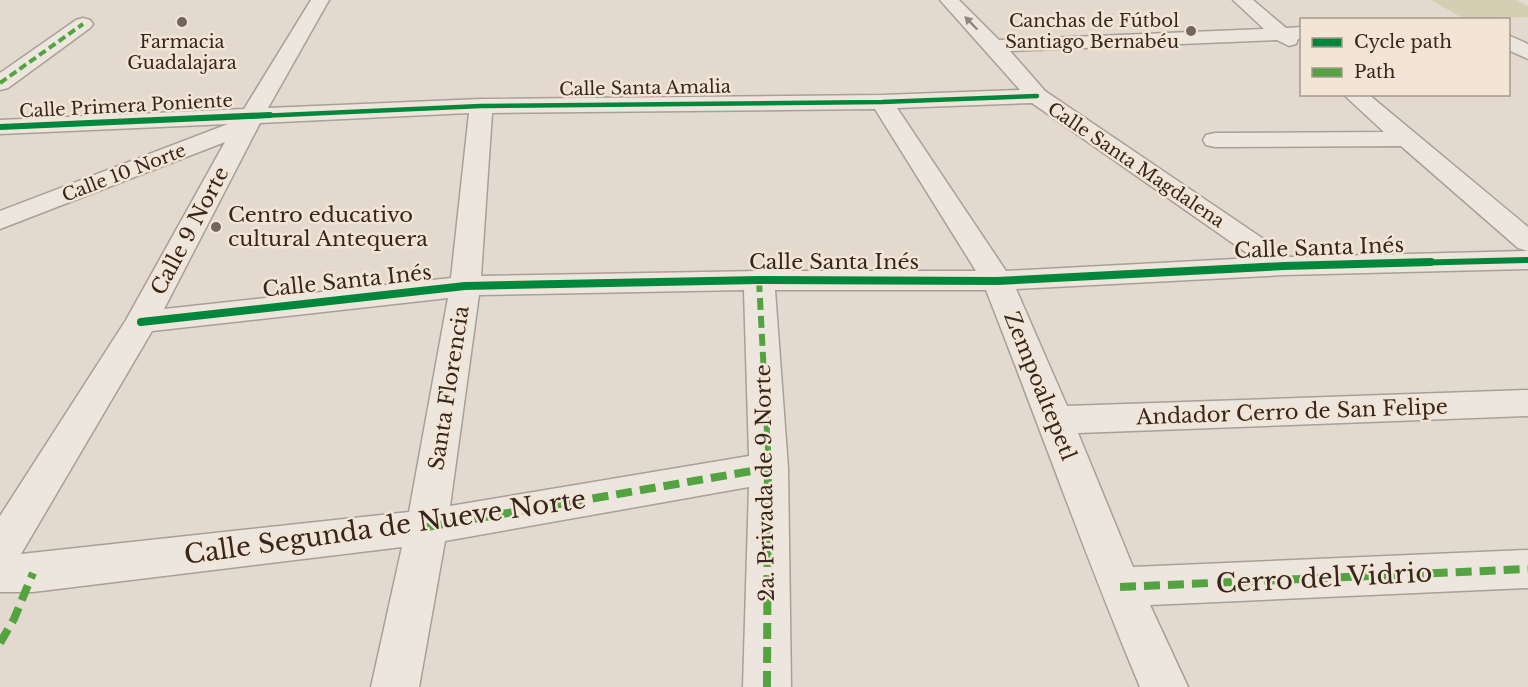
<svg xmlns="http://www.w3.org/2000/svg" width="1528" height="687" font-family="'Libre Baskerville',serif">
	<rect width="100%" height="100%" fill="#e3d9ce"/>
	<!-- green -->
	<path fill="#d4ceb2" d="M1431 0H1516L1528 6V17L1464 19Z"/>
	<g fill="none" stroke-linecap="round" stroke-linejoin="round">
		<!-- minor casing -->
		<g stroke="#a89f97" stroke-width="3">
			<g id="minor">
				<path d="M311 0H329L268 108 481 99 882 95 1020 90 940 0H959L999 40 1264 29 1233 0H1253L1286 28 1302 27V39H1298L1296 44 1289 46 1277 40 1010 51 1045 91 1290 257 1528 251V269L1284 275 1016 289 1067 406 1528 390V416L1078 433 1133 567 1528 550V588L1150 605 1188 687H1140C1085 556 1038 422 986 290H775L788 468 791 687H743L749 487 445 541 419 687H371L402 547 33 592H0V516L126 320 225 142 0 229V211L228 124 0 134V120L244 109ZM1032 103 1254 258 1006 271 897 108ZM875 109 976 271H759L481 276 492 113ZM469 113 451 278 164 309 260 123ZM744 290 749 456 450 506 479 295ZM448 298 409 512 21 554 152 331Z"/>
				<path d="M83 18 90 20 93 24 90 28 8 88 0 90V73L76 20Z"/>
				<path d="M1508 35 1528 44V59L1508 50Z"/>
				<path d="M1343 94H1368L1528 227V251L1518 248 1401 146 1215 147 1206 145 1203 140 1206 135 1215 133 1384 132Z"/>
			</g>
		</g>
		<!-- minor -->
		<use href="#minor" fill="#ece6df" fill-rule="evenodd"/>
		<!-- quiet-far2 -->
		<path stroke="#53a341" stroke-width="4" stroke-dasharray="8 4" stroke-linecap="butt" d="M0 83 83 24"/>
		<!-- quiet-far1 -->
		<path stroke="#53a341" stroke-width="6" stroke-dasharray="12 6" stroke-linecap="butt" d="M759 280 768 451"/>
		<!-- quiet -->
		<g stroke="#53a341" stroke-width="8" stroke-dasharray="16 8" stroke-linecap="butt">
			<path d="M427 527 769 468"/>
			<path d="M1120 587 1528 569"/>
			<path d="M0 643 14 619 33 573"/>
			<path d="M767 687 768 449"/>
		</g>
		<!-- cycleway-far2 casing -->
		<g stroke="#f3e5d5" stroke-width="7">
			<path id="cycleway-far2" d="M236 117 481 106 882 102 1037 96"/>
		</g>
		<!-- cycleway-far1 casing -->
		<g stroke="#f3e5d5" stroke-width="9">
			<g id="cycleway-far1">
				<path d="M0 127 270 115"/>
				<path d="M1370 264 1528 260"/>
			</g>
		</g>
		<!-- cycleway casing -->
		<g stroke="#f3e5d5" stroke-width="11">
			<path id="cycleway" d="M141 322 465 286 759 280 997 281 1284 266 1431 262"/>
		</g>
		<!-- cycleway-far2 -->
		<use href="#cycleway-far2" stroke="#00873e" stroke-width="4.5"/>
		<!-- cycleway-far1 -->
		<use href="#cycleway-far1" stroke="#00873e" stroke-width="6"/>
		<!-- cycleway -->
		<use href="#cycleway" stroke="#00873e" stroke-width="8"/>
	</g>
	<!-- one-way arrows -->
	<defs><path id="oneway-solid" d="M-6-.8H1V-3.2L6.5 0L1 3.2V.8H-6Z" transform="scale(1.5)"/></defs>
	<use fill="#918680" href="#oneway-solid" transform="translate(971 23) rotate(-134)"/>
	<!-- markers -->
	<g fill="#73655d" stroke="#f3e5d5" stroke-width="2">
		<circle cx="182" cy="22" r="6"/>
		<circle cx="1191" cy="31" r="6"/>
		<circle cx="216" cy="227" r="6"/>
	</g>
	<g text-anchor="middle" stroke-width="5" stroke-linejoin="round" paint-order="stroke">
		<!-- far-poi labels -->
		<g font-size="18" fill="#362620" stroke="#f3e5d5" text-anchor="end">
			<text x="1179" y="27">Canchas de Fútbol<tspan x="1179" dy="21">Santiago Bernabéu</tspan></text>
			<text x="182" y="48" text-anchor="middle">Farmacia<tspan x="182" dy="21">Guadalajara</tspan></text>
		</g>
		<!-- far-street labels -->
		<g font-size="18" fill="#362620" stroke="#f3e5d5">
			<text transform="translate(645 88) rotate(-1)" y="6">Calle Santa Amalia</text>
			<text transform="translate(126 106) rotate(-3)" y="6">Calle Primera Poniente</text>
			<text transform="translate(1136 165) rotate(34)" y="6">Calle Santa Magdalena</text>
			<text transform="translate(124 173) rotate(-21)" y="6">Calle 10 Norte</text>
		</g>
		<!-- poi labels -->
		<g font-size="21" fill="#362620" stroke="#f3e5d5" text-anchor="start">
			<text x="228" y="222">Centro educativo<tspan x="228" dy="24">cultural Antequera</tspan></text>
		</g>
		<!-- street labels -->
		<g font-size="21" fill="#362620" stroke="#f3e5d5">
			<text transform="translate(190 231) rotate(-62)" y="7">Calle 9 Norte</text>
			<text transform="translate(1319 248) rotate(-2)" y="7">Calle Santa Inés</text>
			<text x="834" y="269">Calle Santa Inés</text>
			<text transform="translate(347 281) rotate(-6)" y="7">Calle Santa Inés</text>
			<text transform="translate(1040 386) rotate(68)" y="7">Zempoaltepetl</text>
			<text transform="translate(449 388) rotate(-81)" y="7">Santa Florencia</text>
			<text transform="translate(1292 412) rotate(-2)" y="7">Andador Cerro de San Felipe</text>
			<text transform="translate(765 483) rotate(-91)" y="7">2a. Privada de 9 Norte</text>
		</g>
		<!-- near-street labels -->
		<g font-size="26" fill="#362620" stroke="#f3e5d5">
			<text transform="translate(385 527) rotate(-8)" y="9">Calle Segunda de Nueve Norte</text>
			<text transform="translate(1324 578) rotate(-3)" y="9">Cerro del Vidrio</text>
		</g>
	</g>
	<!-- legend -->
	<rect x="1300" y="18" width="210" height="78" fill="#f3e5d5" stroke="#a7998d" stroke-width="1.5"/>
	<rect x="1312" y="38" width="30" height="9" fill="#00873e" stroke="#a7998d" stroke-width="1.5"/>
	<text x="1354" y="48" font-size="18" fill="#362620">Cycle path</text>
	<rect x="1312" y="68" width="30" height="9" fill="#53a341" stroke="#a7998d" stroke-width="1.5"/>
	<text x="1354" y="78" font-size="18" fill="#362620">Path</text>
</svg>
